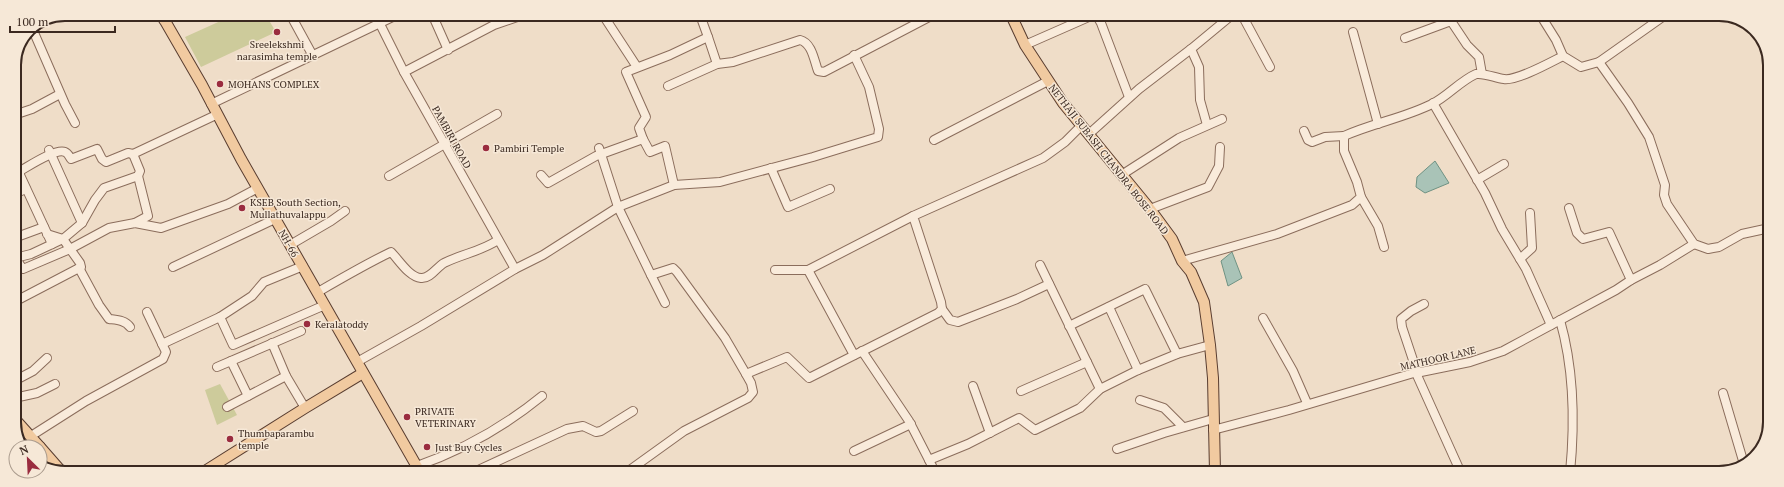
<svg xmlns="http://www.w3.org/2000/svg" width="1784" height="487" font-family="'PT Serif',serif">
	<rect width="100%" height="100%" fill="#efddc8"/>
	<!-- green -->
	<g fill="#cdcb9b">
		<path d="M236 14H273L267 17 276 32 201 67 185 37Z"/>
		<path d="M220 384 237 415 217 425 205 390Z"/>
	</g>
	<!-- water -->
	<g fill="#a9c3b7" stroke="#6f9283">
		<path d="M1435 161 1449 183 1425 193 1416 187 1417 177Z"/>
		<path d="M1232 252 1242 278 1228 286 1221 261Z"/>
	</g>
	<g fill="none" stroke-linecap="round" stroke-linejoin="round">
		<!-- minor casing -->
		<g stroke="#8b6d5c" stroke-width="10">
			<g id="minor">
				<path d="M290 14 313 56"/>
				<path d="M375 14 404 72 515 269"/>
				<path d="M432 14 448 50"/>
				<path d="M603 15 637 67"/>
				<path d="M1242 15 1270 67"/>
				<path d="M1541 16 1556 40 1563 56 1581 67 1599 62 1664 16"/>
				<path d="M163 20 175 14"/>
				<path d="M32 28 65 104 75 123"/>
				<path d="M1353 32 1378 124"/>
				<path d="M708 37 717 64"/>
				<path d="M1405 38 1451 21 1467 45 1479 57 1482 74"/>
				<path d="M1025 45 1091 16H1097L1101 23 1129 97"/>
				<path d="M1191 49 1199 67 1200 100 1207 125"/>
				<path d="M1599 62 1628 103 1649 137 1665 185 1664 195 1667 204 1694 244 1708 249 1713 248 1719 247 1742 234 1765 229 1769 236"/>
				<path d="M404 72 494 25 526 14"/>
				<path d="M668 86 717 64 733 62 800 40C812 43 814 60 818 71L824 72 933 15"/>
				<path d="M1433 103 1485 193 1502 229 1526 269 1551 325"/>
				<path d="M211 104 399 14"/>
				<path d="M14 115 32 109 60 94"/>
				<path d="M1304 131 1308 140 1312 142 1325 137 1344 136"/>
				<path d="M1089 134 1139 89 1191 49 1232 15"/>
				<path d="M643 139 650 152 665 146 674 185"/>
				<path d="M934 140 1048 81"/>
				<path d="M599 148 618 207 651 275 673 268 677 272 725 338 746 374"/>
				<path d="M49 150 82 223"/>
				<path d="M771 168 788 207 830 189"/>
				<path d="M1123 174 1179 138 1222 119"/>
				<path d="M541 175 548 183 596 156 643 139 639 128 646 117 626 72 670 55 708 37 700 15"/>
				<path d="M389 176 497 114"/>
				<path d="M1477 180 1504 164"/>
				<path d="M14 194 26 189"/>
				<path d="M1361 197 1378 226 1384 247"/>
				<path d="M1569 208 1577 233 1583 239 1609 232 1631 280"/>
				<path d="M1150 209 1208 187 1219 166 1220 147"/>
				<path d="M135 223 148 216 138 176"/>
				<path d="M14 238 44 227"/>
				<path d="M52 244 20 175V171C29 166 56 148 65 152 68 153 69 156 71 159L97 149 102 159 106 162 128 153 133 154"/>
				<path d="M290 245 331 221 345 211"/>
				<path d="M14 256 23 269 70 249 109 228 135 223 161 228 228 204 258 188"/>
				<path d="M15 258 31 254 63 239 82 223 95 200 104 188 138 176 140 171 133 154 216 115"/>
				<path d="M1520 259 1532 248 1530 213"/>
				<path d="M1182 261 1277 234 1352 205 1361 197 1357 182 1344 151V136C1373 123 1404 118 1432 104 1448 96 1460 81 1476 74 1486 73 1495 78 1504 79 1517 81 1551 62 1563 56"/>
				<path d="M1040 265 1100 389"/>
				<path d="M173 267 275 219"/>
				<path d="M79 268 99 305 109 319C117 320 125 320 130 327"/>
				<path d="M775 270H808L913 216"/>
				<path d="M808 270 854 355"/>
				<path d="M651 275 665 303"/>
				<path d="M318 292C342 278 366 264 391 252 399 260 409 277 421 278 430 279 437 267 444 263 462 254 482 251 498 240"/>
				<path d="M14 302 81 267 80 263 63 239 47 234"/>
				<path d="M1109 307 1138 370"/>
				<path d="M942 309 950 320 958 322 1017 299 1049 284"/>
				<path d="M220 317 252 296 264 282 303 266"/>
				<path d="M1263 318 1293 371 1307 403"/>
				<path d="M1560 320C1574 369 1575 422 1570 473"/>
				<path d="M1069 326 1145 289 1177 354"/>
				<path d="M272 343 286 376 305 408"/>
				<path d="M162 344 220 317 233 345 325 305"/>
				<path d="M862 351 909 421 929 460"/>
				<path d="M231 361 248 396"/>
				<path d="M357 362 421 326 515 269 543 255 618 207 674 185 720 182 813 157 878 137 879 129 869 87 854 55"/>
				<path d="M217 367 301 331"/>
				<path d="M1417 372 1402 327 1401 319 1411 311 1424 304"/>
				<path d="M1416 373 1461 473"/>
				<path d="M14 381 33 371 47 358"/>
				<path d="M973 386 990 433"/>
				<path d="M1021 391 1087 362"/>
				<path d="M1723 393 1744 464"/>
				<path d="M14 398 37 393 55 384"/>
				<path d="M1140 400 1164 408 1183 427"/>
				<path d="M227 407 286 376"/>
				<path d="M1213 430 1289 410 1417 372 1416 373 1470 362 1503 351 1616 290 1631 280 1660 265 1694 244"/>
				<path d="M31 436 86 401 163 359 166 352 147 312"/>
				<path d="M1117 449 1164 433 1213 419"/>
				<path d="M854 451 911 424"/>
				<path d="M417 466C463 450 504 427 542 396"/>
				<path d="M474 472 567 429 583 426 596 432 601 431 633 411"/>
				<path d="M627 472 684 431 748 398 753 392 751 383 746 374 787 357 809 378 938 313 942 309 941 302 913 216 1043 158 1065 142 1082 125"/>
				<path d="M935 472 929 460 968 444 1019 418 1035 430 1080 408 1100 389 1138 370 1177 354 1210 345"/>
				<path d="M1716 473 1724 471"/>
			</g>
		</g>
		<!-- major casing -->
		<g stroke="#593d30" stroke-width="12">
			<g id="major">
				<path d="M161 14 202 85 241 159 420 472"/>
				<path d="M1011 15 1025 45 1063 103 1150 209 1172 239 1182 261 1191 272 1204 302 1210 345 1213 378 1215 472"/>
				<path d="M14 418 40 447"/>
				<path d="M40 447 61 471"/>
				<path d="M205 471 305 408 363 373"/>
			</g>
		</g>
		<!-- minor -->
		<use href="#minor" stroke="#f9ebdb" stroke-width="8"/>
		<!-- major -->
		<use href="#major" stroke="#f1caa0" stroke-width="10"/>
	</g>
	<!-- markers -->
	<g fill="#9a2c3f" stroke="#f6e8d7" stroke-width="1.5">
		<circle cx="277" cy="32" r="4"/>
		<circle cx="220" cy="84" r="4"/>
		<circle cx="486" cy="148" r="4"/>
		<circle cx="242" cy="208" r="4"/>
		<circle cx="307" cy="324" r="4"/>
		<circle cx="407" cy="417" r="4"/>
		<circle cx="230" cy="439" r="4"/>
		<circle cx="427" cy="447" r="4"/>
	</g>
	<g text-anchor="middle" stroke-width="3" stroke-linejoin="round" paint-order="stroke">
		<!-- poi labels -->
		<g font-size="10" fill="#3b2920" stroke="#f6e8d7" text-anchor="start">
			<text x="277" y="48" text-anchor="middle">Sreelekshmi<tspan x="277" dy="12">narasimha temple</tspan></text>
			<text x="228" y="88">MOHANS COMPLEX</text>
			<text x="494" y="152">Pambiri Temple</text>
			<text x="250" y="206">KSEB South Section,<tspan x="250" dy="12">Mullathuvalappu</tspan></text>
			<text x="315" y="328">Keralatoddy</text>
			<text x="415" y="415">PRIVATE<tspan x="415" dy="12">VETERINARY</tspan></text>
			<text x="238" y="437">Thumbaparambu<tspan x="238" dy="12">temple</tspan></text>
			<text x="435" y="451">Just Buy Cycles</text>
		</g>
		<!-- street labels -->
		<g font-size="10" fill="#3b2920" stroke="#f6e8d7">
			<text transform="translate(452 137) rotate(61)" y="4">PAMBIRI ROAD</text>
			<text transform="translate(1109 159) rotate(52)" y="4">NETHAJI SUBASH CHANDRA BOSE ROAD</text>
			<text transform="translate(289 243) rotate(60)" y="4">NH-66</text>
			<text transform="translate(1438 358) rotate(-13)" y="4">MATHOOR LANE</text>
		</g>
	</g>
	<!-- crop -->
	<path d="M0 0H1784V487H0ZM65 21H1719A44 44 0 0 1 1763 65V422A44 44 0 0 1 1719 466H65A44 44 0 0 1 21 422V65A44 44 0 0 1 65 21Z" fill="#f6e8d7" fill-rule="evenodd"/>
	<path fill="none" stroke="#3b2920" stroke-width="2" d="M65 21H1719A44 44 0 0 1 1763 65V422A44 44 0 0 1 1719 466H65A44 44 0 0 1 21 422V65A44 44 0 0 1 65 21Z"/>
	<!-- north arrow -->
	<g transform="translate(28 459) rotate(336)"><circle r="19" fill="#f6e8d7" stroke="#ab9c8e"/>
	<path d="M0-3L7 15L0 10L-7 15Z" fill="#9a2c3f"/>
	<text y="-6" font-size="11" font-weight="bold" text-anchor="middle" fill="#3b2920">N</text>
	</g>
	<!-- scale -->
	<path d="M10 26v6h105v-6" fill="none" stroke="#3b2920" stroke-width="2"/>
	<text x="16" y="26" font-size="12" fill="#3b2920" stroke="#f6e8d7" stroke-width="3" paint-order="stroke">100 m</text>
</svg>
